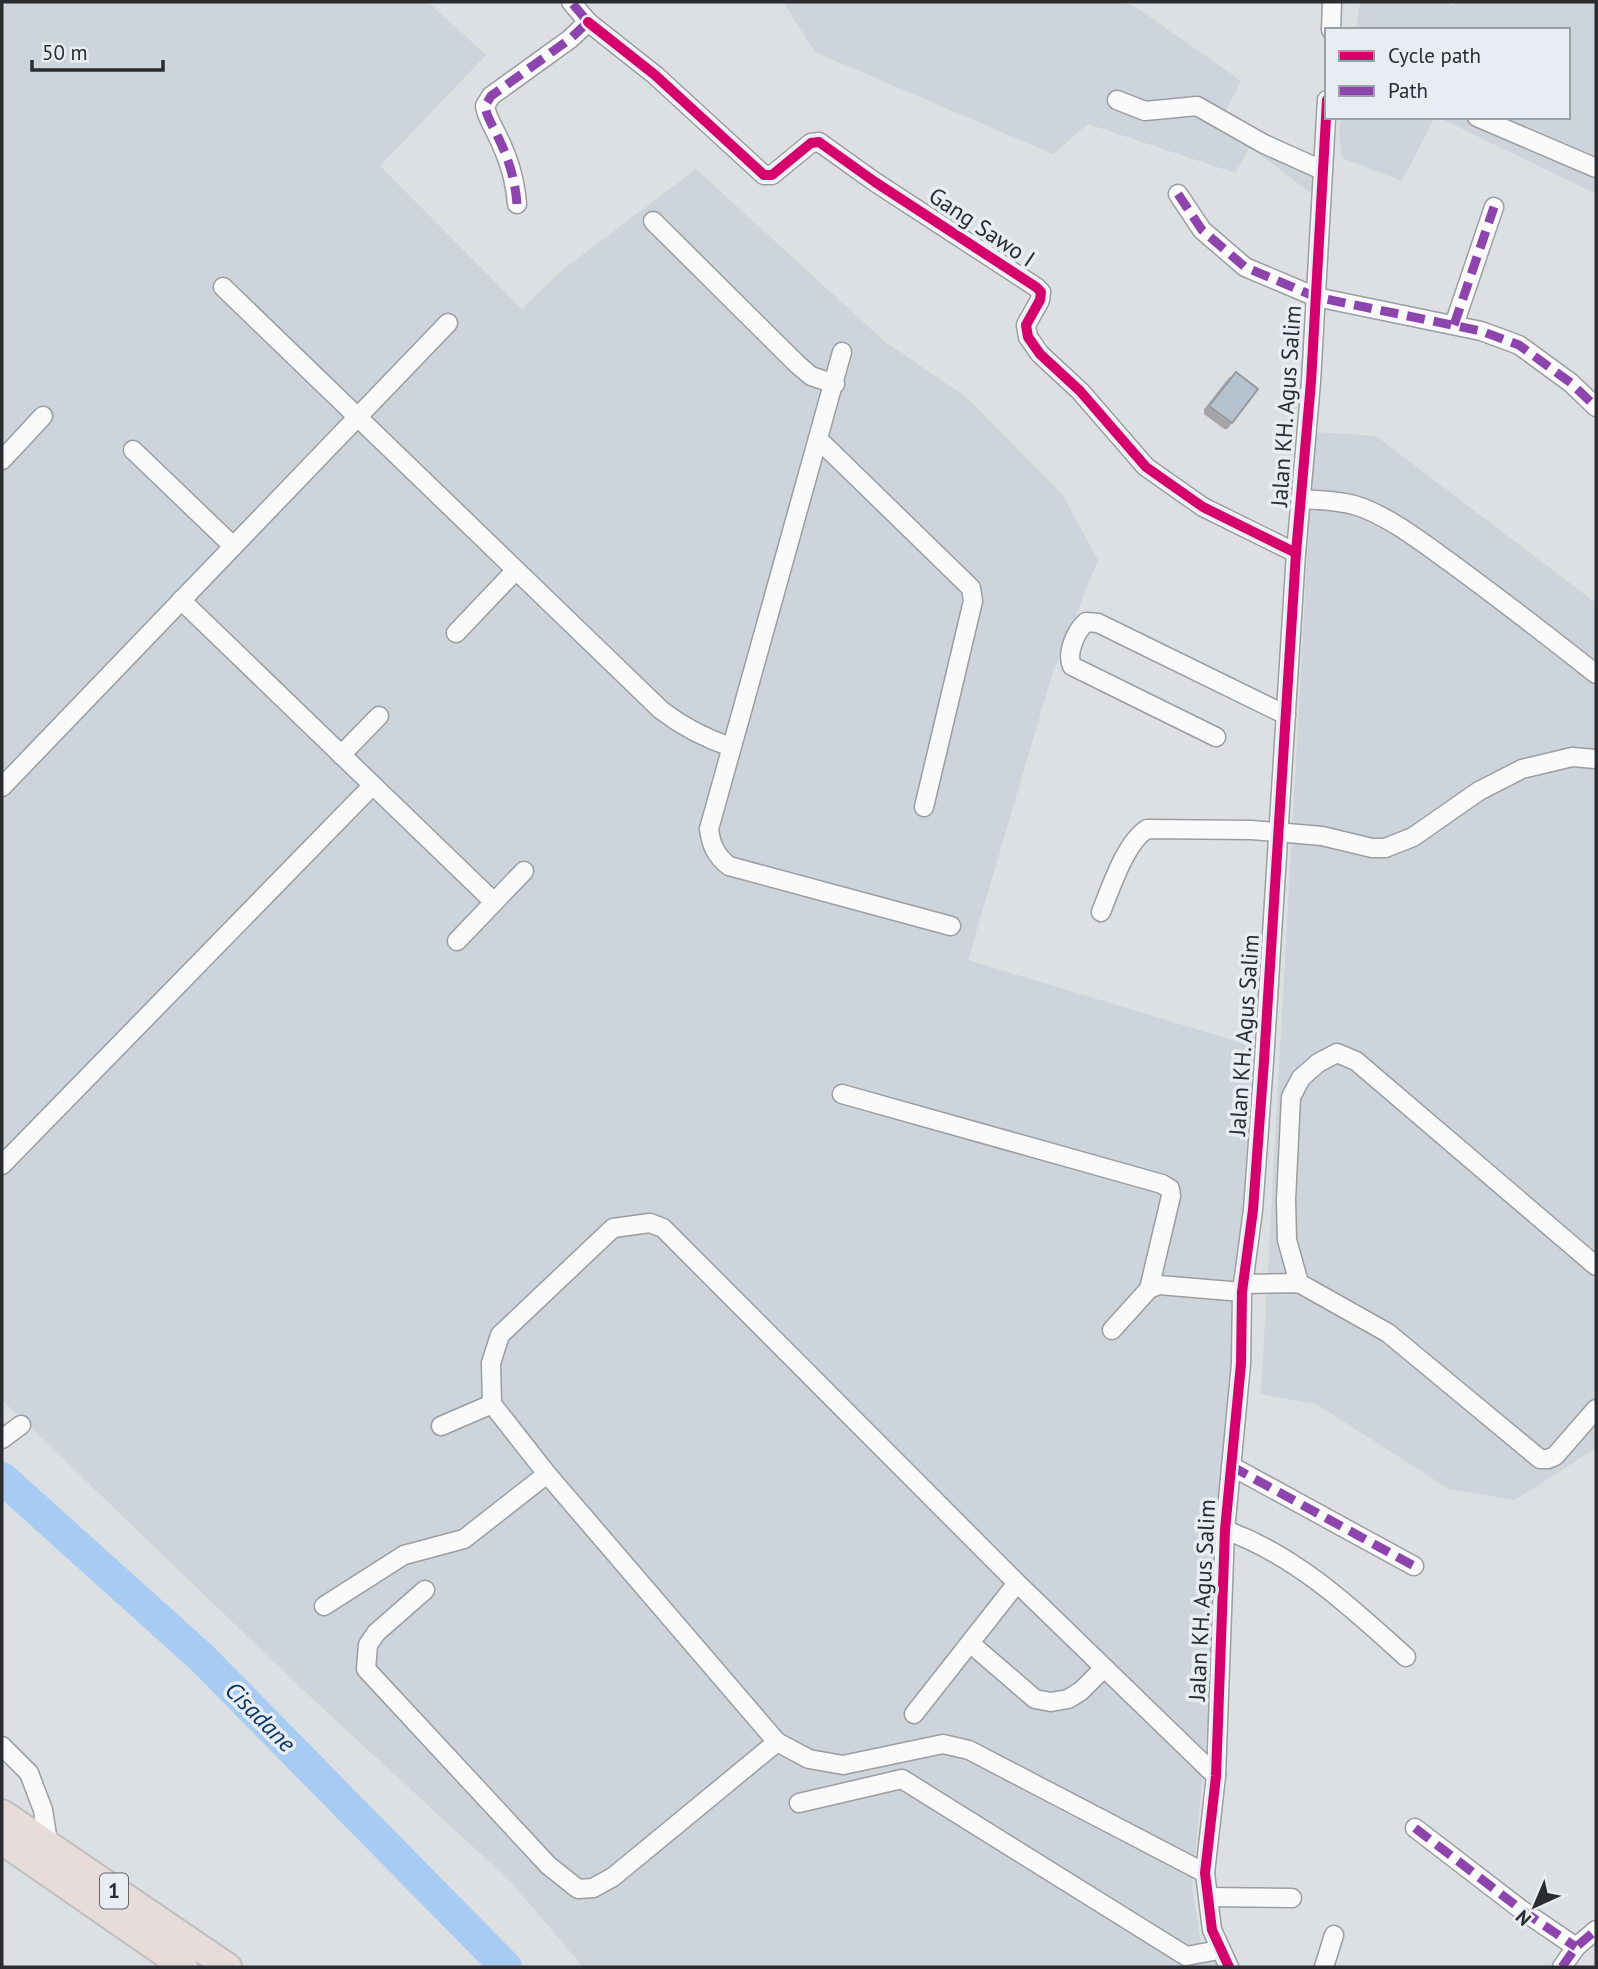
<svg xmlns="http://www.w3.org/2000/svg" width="1598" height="1969" font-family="'PT Sans',sans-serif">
	<defs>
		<filter id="shadow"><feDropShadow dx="-6" dy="6" stdDeviation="0" flood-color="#0004"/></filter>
	</defs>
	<rect width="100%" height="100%" fill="#dde0e3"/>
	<!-- built -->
	<g fill="#cdd4dc">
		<path d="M2 2H428L486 55 380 166 522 309 561 271 696 169 884 341 966 397 1062 494 1098 560 1052 675 968 960 1252 1046 1240 1391 1192 1887 1202 1949 1215 1951 1220 1967H583L511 1882 304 1691 2 1400Z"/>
		<path d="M783 2H1124L1139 9 1241 81 1226 111 1318 169 1317 198 1250 147 1235 173 1088 124 1053 154 815 52Z"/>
		<path d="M1360 2H1445L1454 6 1456 2H1596V194L1438 117H1568V30H1356Z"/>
		<path d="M1341 117H1435L1402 181 1342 158 1339 132Z"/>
		<path d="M1314 432 1376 436 1596 603V1448L1515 1500 1449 1489 1316 1404 1261 1394Z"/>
	</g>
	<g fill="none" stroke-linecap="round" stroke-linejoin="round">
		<!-- river -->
		<path stroke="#a7cbf2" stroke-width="32" d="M2 1478 202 1658 506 1967"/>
	</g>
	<!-- building -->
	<path fill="#b5c2d0" stroke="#96989b" stroke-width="2" filter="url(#shadow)" d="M1236 372 1258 389 1232 423 1209 406Z"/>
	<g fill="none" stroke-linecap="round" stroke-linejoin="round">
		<!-- minor casing -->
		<g stroke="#9b9da0" stroke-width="21">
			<g id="minor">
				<path d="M588 22 655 75 764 175H772L811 143 819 142 875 182 1036 287 1041 292 1040 300 1026 325 1028 337 1040 354 1080 391 1146 467 1203 507 1296 553"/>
				<path d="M1331 30 1332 2"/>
				<path d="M1117 100 1145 111 1197 106 1264 144 1322 170"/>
				<path d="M1477 117 1596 168"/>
				<path d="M1178 194 1202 230 1245 267 1316 297 1481 331 1519 345 1571 383 1596 407"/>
				<path d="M517 204C515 179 509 160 498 137 493 126 487 118 485 106L491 96 570 39 588 22 571 2"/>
				<path d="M653 221 797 364 811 376 835 384"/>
				<path d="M223 287 661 710C683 727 704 738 731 747"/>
				<path d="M1454 325 1494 207"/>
				<path d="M842 352 709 829C711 845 716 856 729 866L951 926"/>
				<path d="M818 439 971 588 973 601 924 807"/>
				<path d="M133 450 233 546"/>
				<path d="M2 460 43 416"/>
				<path d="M1300 499C1318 500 1336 500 1354 505 1386 514 1423 543 1451 563 1500 599 1548 636 1596 674"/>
				<path d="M181 600 494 902"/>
				<path d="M456 633 516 570"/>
				<path d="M1216 737 1072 666C1066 653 1076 631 1086 622L1098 623 1286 715"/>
				<path d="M341 755 379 716"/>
				<path d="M2 787 448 323"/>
				<path d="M1101 912C1111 888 1125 843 1147 829L1252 830 1322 836 1372 848H1385L1413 837 1479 791 1522 769 1572 757 1596 759"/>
				<path d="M457 941 524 871"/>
				<path d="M842 1094 1162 1184 1170 1189 1171 1196 1149 1289"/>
				<path d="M2 1165 373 785"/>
				<path d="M1299 1283 1287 1240 1286 1200 1291 1097 1301 1078 1318 1063 1337 1053 1356 1061 1596 1266"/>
				<path d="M1243 1284 1299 1283 1388 1333 1540 1459H1548L1555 1456 1596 1409"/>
				<path d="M1112 1330 1149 1289 1159 1285 1242 1292"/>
				<path d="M441 1426 492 1404"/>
				<path d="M2 1439 21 1425"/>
				<path d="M1231 1466 1414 1566"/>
				<path d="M1225 1530C1294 1554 1352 1608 1406 1657"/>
				<path d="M425 1590 376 1633 368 1645 366 1669 548 1865 578 1889 593 1888 613 1877 777 1742 809 1759 843 1765 943 1744 969 1750 1205 1873"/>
				<path d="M324 1606 404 1555 464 1539 547 1474"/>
				<path d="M970 1643 1035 1699 1051 1702 1068 1699 1081 1691 1104 1668"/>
				<path d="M914 1714 1017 1583"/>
				<path d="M777 1742 547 1474 492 1404 491 1363 500 1335 613 1228 650 1223 663 1228 1017 1583 1216 1776"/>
				<path d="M2 1746 29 1773 43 1810 49 1848"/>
				<path d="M799 1803 902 1779 1186 1956 1219 1950"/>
				<path d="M1415 1828 1523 1911 1576 1947"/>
				<path d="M1208 1897 1292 1898"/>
				<path d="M1229 1967 1212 1930 1205 1873 1216 1776 1225 1530 1241 1364 1242 1292 1253 1210 1264 1061 1296 553 1311 382 1327 100"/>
				<path d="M1324 1967 1334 1935"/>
				<path d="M1562 1967 1576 1947 1596 1930"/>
			</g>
		</g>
		<!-- highway casing -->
		<g stroke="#bdbebf" stroke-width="30">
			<g id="highway">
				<path d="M2 1813 228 1967"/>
				<path d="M2 1841 184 1967"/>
			</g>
		</g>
		<!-- minor -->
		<use href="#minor" stroke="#fafafb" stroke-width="18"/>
		<!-- highway -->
		<use href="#highway" stroke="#e8dcda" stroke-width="26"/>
		<!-- quiet -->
		<g stroke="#8e44ad" stroke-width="9" stroke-dasharray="18 9" stroke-linecap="butt">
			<path d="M1178 194 1202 230 1245 267 1316 297 1481 331 1519 345 1571 383 1596 407"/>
			<path d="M517 204C515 179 509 160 498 137 493 126 487 118 485 106L491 96 570 39 588 22 571 2"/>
			<path d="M1454 325 1494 207"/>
			<path d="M1231 1466 1414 1566"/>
			<path d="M1415 1828 1523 1911 1576 1947"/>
			<path d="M1562 1967 1576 1947 1596 1930"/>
		</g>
		<!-- cycleway casing -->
		<g stroke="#e7edf3" stroke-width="15">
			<g id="cycleway">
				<path d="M588 22 655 75 764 175H772L811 143 819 142 875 182 1036 287 1041 292 1040 300 1026 325 1028 337 1040 354 1080 391 1146 467 1203 507 1296 553"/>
				<path d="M1229 1967 1212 1930 1205 1873 1216 1776 1225 1530 1241 1364 1242 1292 1253 1210 1264 1061 1296 553 1311 382 1327 100"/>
			</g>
		</g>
		<!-- cycleway -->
		<use href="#cycleway" stroke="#d6006c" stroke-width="10"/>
	</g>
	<g text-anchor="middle" stroke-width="7" stroke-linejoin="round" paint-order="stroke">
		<!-- shield labels -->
		<rect fill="#e7edf3" stroke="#63666a" stroke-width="2" x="100" y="1873.5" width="28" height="35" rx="5"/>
		<g font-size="21" font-weight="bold" fill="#2a2c2f">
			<text x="114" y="1898">1</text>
		</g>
		<!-- street labels -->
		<g font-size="23" fill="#2a2c2f" stroke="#e7edf3">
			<text transform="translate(982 227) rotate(34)" y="8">Gang Sawo I</text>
			<text transform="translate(1286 406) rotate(-86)" y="8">Jalan KH. Agus Salim</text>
			<text transform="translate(1244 1035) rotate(-86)" y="8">Jalan KH. Agus Salim</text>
			<text transform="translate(1202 1600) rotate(-87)" y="8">Jalan KH. Agus Salim</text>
		</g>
		<!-- water labels -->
		<g font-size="24" font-style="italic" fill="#05345e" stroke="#e7edf3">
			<text transform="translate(260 1717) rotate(45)" y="8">Cisadane</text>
		</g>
	</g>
	<!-- border -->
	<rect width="1598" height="1969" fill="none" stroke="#2a2c2f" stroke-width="7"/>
	<!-- legend -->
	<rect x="1325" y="28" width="245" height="91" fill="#e7edf3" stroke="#9ba0a5" stroke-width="2"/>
	<rect x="1339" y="51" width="35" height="10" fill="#d6006c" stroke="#9ba0a5" stroke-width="2"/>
	<text x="1388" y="63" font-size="21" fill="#2a2c2f">Cycle path</text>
	<rect x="1339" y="86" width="35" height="10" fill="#8e44ad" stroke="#9ba0a5" stroke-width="2"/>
	<text x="1388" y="98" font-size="21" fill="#2a2c2f">Path</text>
	<!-- north arrow -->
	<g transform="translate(1535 1906) rotate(224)" stroke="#e7edf3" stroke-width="5" paint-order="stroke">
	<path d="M0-5L12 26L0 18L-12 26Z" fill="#2a2c2f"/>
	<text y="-10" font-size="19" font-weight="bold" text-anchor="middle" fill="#2a2c2f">N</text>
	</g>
	<!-- scale -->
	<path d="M32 60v10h131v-10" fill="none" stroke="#2a2c2f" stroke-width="3.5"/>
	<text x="42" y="60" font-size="21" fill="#2a2c2f" stroke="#e7edf3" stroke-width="5" paint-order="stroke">50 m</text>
</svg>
